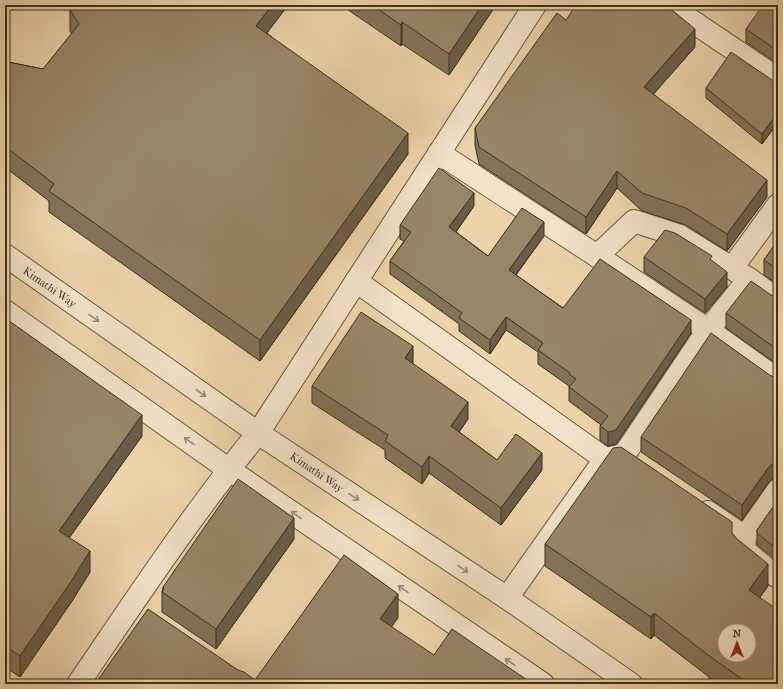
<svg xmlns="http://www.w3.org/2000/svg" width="783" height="689" font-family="'IM FELL French Canon',serif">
	<rect width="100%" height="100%" fill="#edd3ac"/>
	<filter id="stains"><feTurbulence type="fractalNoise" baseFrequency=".005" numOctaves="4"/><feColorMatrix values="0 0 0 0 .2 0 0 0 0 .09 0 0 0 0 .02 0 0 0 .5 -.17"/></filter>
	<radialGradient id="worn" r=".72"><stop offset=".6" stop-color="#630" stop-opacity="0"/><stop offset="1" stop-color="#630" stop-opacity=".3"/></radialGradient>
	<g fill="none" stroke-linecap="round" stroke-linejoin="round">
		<!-- minor casing -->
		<g stroke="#695942" stroke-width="24">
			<g id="minor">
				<path d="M668 5 778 79"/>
				<path d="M439 153 597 256 708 330 778 380"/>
				<path d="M5 255 258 433 507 598 631 684"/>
				<path d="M597 256 634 221 680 236 749 279 778 300"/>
				<path d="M732 268 778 205"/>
				<path d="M356 281 605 459"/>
				<path d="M5 311 228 469 543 684"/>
				<path d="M778 490 745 537 744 550 763 566 778 577"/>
				<path d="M708 512 745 537"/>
				<path d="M507 598 605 459 624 455 708 330 749 279"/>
				<path d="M78 684C136 599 193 513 258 433L535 5"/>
			</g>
		</g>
		<!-- minor -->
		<use href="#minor" stroke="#f3e2c9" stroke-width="22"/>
	</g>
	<!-- wall -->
	<g fill="#847259" stroke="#3d301f">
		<path d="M74 5H288L267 33 408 154 260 361 49 212V201L6 168 5 169V60L8 62 43 69 72 34 70 31V10L75 7Z"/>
		<path d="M341 5H496L449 75 402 44 401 46Z"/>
		<path d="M778 5V64L746 42V29Z"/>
		<path d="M566 20 695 47 653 94 767 197 727 251 686 225 642 211 617 188 586 234 479 164 475 145V128Z"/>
		<path d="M778 84V127L776 125 762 144 706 98V88Z"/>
		<path d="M474 206 456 232 488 256 544 236 516 275 563 308 691 333 616 444 608 446 600 440V426L601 425 569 401V386L538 364V352L506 330 490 354 459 331V324L390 274V261L404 241 400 239V225Z"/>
		<path d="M778 240V285L764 275V260Z"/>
		<path d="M644 257 712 261 727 287 705 313 644 272Z"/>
		<path d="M771 295 776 298H778V365L726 328V313Z"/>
		<path d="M5 318 142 436 69 538 90 572 72 601 20 677 5 667Z"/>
		<path d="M413 363V364L468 419 459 432 497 460 542 470 501 525 429 473 422 484 385 458V450L312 403V386Z"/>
		<path d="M771 376 777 378 776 478 772 479 768 483 742 520 641 452V437Z"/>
		<path d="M778 500V561L757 545V530Z"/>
		<path d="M732 533 768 586 760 597 778 684H718L708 677V676L654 635 651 639 545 566V544Z"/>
		<path d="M294 539 216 649 162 612V592L163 587Z"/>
	</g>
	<!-- shaded-wall -->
	<g fill="#6b5d49" stroke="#3d301f">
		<path d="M272 5H288L256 47V26Z"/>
		<path d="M482 5H496L449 75V54Z"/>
		<path d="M402 22V44L401 46V25Z"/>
		<path d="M695 29V47L644 105V87Z"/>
		<path d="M776 115V125L762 144V134Z"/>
		<path d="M408 133V154L260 361V340Z"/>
		<path d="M6 147V168L5 169V148Z"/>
		<path d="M617 171V188L586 234V217Z"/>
		<path d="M767 180V197L727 251V234Z"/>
		<path d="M474 193V206L449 241V227Z"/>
		<path d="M544 222V236L509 284V270Z"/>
		<path d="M727 272V287L705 313V299Z"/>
		<path d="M506 317V330L490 354V340Z"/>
		<path d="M691 320V333L616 444 608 446V432Z"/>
		<path d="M413 346V363L405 376V358Z"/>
		<path d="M468 402V419L451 443V426Z"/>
		<path d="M142 415V436L59 552V531Z"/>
		<path d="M542 453V470L501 525V508Z"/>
		<path d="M429 456V473L422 484V467Z"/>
		<path d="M778 460V475L776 478 772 479 768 483 742 520V505L768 468Z"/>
		<path d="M294 518V539L216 649V629Z"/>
		<path d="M90 551V572L72 601 20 677V656Z"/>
		<path d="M768 564V586L749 612V590Z"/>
		<path d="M398 594V618L380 643V619Z"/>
		<path d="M654 613V635L651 639V617Z"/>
	</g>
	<!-- building -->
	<g fill="#998568" stroke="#3d301f" fill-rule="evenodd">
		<path d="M77 5H272L256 26 408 133 260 340 49 191 54 184 6 147 5 148V60L8 62 43 69 79 24 70 10Z"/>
		<path d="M372 5H482L449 54 402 22 401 25Z"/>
		<path d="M576 5H666L695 29 644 87 767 180 727 234 686 208 642 193 617 171 586 217 479 147 475 128 557 13 566 20Z"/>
		<path d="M763 5H778V51L746 29Z"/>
		<path d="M731 52 778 84V116L776 115 762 134 706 88Z"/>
		<path d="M439 168 474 193 449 227 488 256 522 208 544 222 509 270 563 308 600 259 691 320 616 430 608 432 600 426 608 416 569 387 576 379 569 374 570 373 538 350 543 343 506 317 490 340 459 318 462 313 390 261 411 232 400 225Z"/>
		<path d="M665 230 675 233 712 256 710 259 727 272 705 299 644 257Z"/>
		<path d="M778 240V270L764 260Z"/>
		<path d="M751 281 771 295 776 298H778V350L726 313Z"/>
		<path d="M361 312 413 346 405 358 468 402 451 426 497 460 516 434 542 453 501 508 429 456 422 467 385 441 388 435 312 386Z"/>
		<path d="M5 318 142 415 59 531 90 551 72 580 20 656 5 646Z"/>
		<path d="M711 333 771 376 778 378V460L776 463 772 464 768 468 742 505 641 437Z"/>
		<path d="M621 447 732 522V533L736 538 768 564 749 590 778 610V684H749L708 655 654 613 651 617 545 544 613 448ZM725 631H749V655H725Z"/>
		<path d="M238 479 294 518 216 629 162 592 164 588 163 587Z"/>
		<path d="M778 500V550L757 533V530Z"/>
		<path d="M344 555 398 594 380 619 434 655 452 629 533 684H95L148 609 238 670 244 672 255 680Z"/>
	</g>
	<!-- one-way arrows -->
	<defs><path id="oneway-shaft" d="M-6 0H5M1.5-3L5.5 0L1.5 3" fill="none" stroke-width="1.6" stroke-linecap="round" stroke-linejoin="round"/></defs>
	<g stroke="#988974">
		<use href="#oneway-shaft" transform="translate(94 318) rotate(35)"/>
		<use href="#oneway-shaft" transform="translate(201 393) rotate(35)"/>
		<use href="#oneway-shaft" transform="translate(189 441) rotate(-145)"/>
		<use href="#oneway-shaft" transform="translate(354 497) rotate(34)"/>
		<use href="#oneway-shaft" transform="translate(296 515) rotate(-146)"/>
		<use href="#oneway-shaft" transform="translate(463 569) rotate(34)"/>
		<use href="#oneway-shaft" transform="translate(403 589) rotate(-146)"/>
		<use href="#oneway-shaft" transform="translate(510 662) rotate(-146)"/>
	</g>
	<g text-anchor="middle" stroke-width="3" stroke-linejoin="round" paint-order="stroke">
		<!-- street labels -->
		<g font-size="11" fill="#3d301f" stroke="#f3e2c9">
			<text transform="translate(50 287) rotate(35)" y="4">Kimathi Way</text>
			<text transform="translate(317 472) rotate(34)" y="4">Kimathi Way</text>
		</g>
	</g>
	<!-- margin -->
	<rect width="783" height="689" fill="none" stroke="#edd3ac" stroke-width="20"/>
	<rect x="6" y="6" width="771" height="677" fill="none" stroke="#3d301f" stroke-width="2"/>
	<rect x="10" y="10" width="763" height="669" fill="none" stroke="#3d301f"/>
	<!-- north arrow -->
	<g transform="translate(737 643)"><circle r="19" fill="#f3e2c9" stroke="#aa9b85"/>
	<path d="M0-3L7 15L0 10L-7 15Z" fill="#8f2418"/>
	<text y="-6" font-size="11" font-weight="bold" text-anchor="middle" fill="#3d301f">N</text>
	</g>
	<rect width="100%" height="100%" filter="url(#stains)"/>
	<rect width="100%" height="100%" fill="url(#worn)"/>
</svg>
